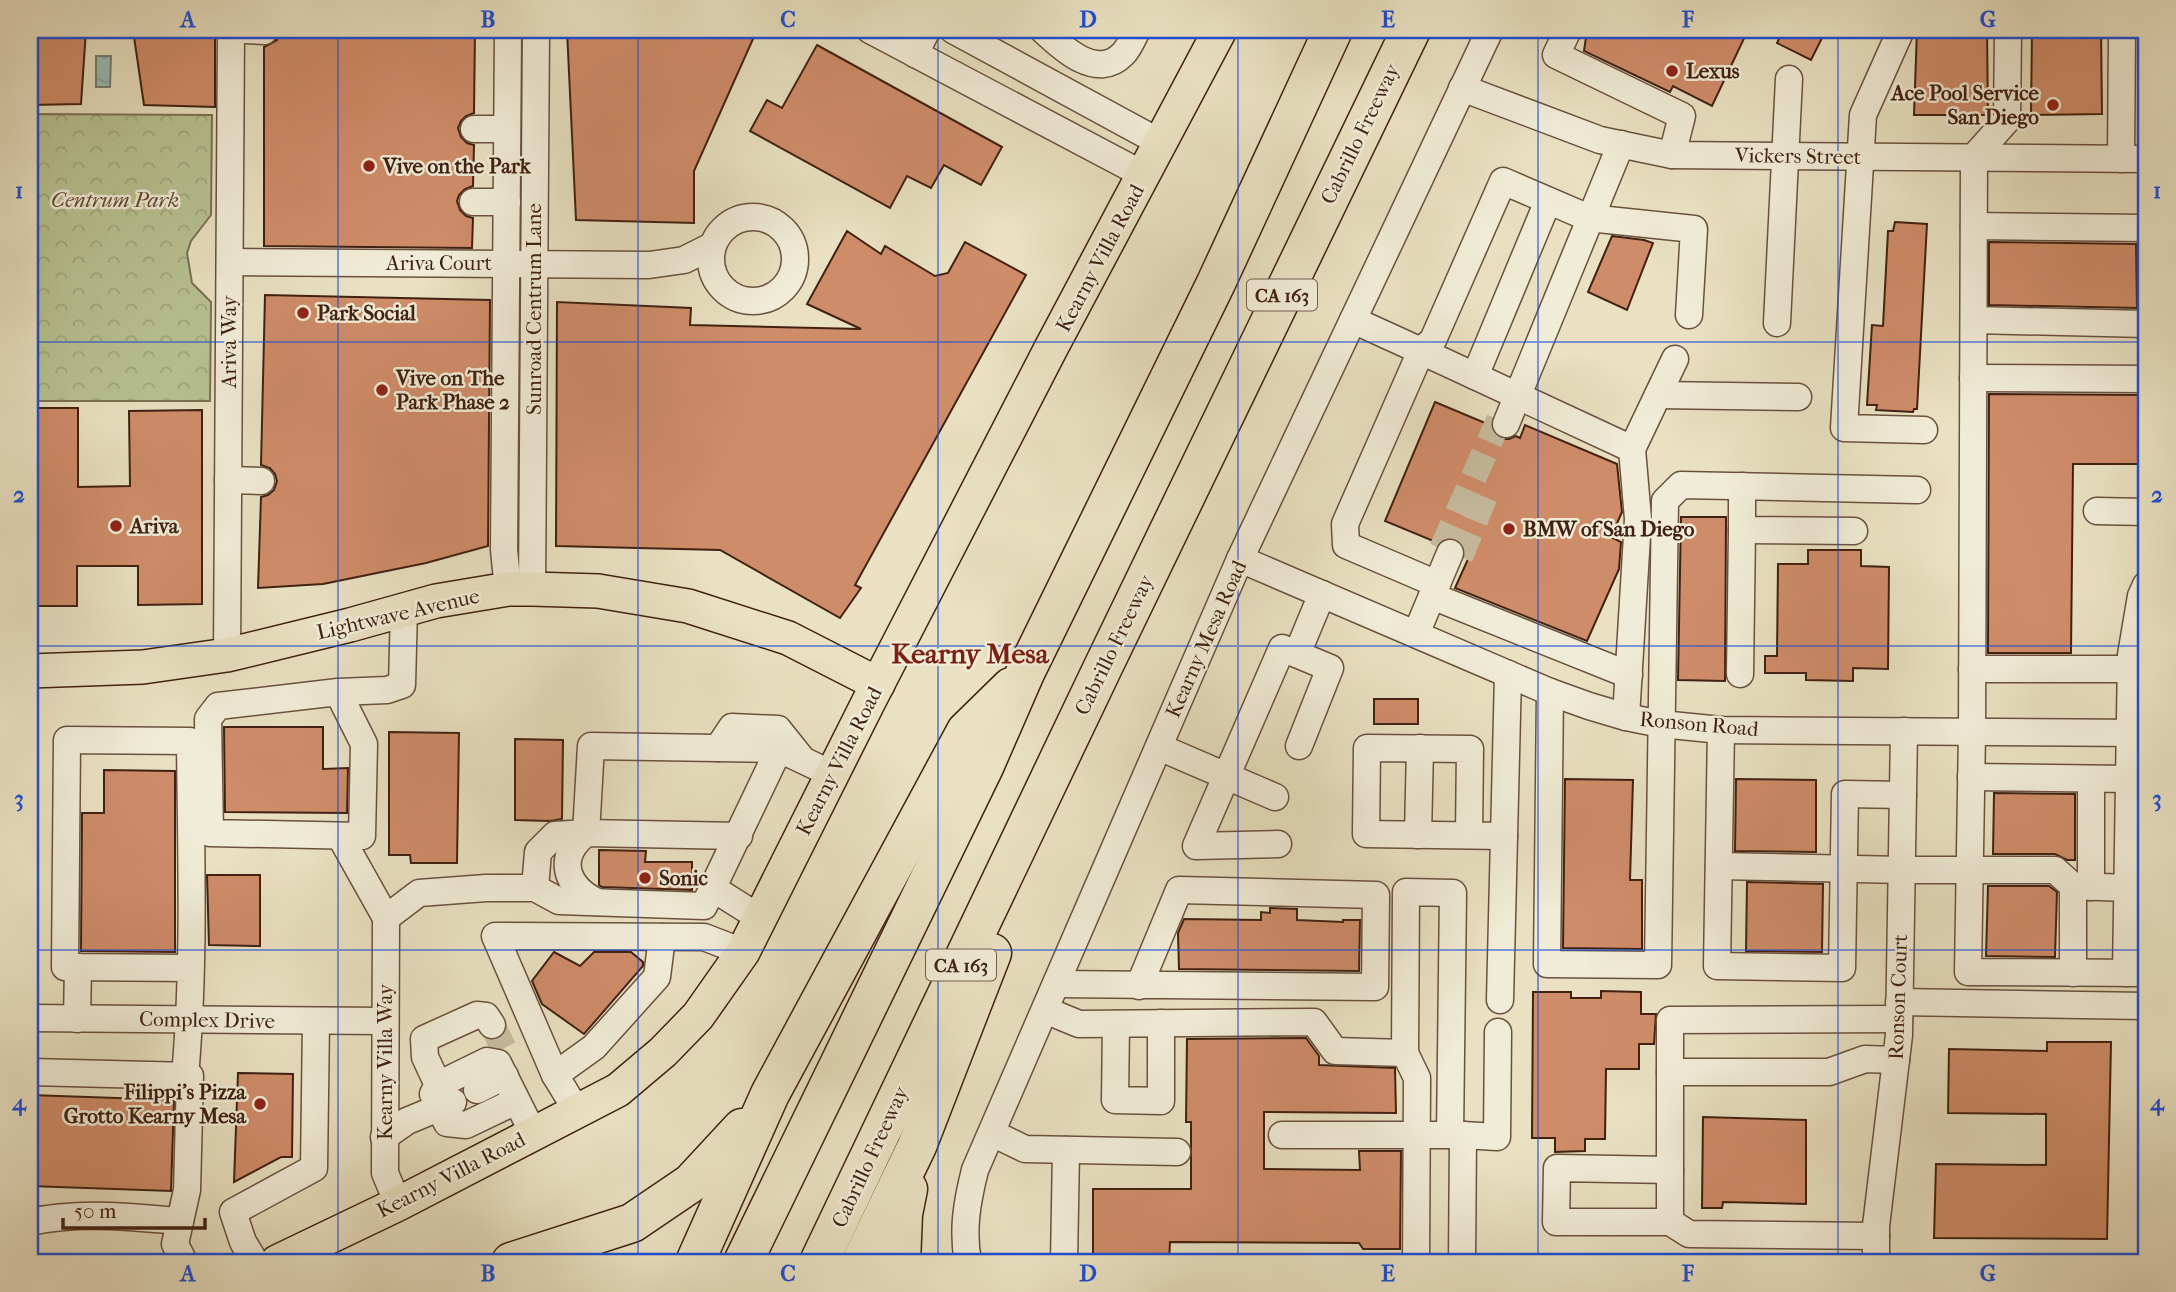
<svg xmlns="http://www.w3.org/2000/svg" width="2176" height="1292" font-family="'IM FELL French Canon',serif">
	<defs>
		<pattern id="park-crowns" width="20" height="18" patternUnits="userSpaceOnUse" patternTransform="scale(1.75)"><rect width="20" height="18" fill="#b8c292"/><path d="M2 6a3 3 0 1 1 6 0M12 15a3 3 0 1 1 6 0" fill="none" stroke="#9fa67d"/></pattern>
		<pattern id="water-ripples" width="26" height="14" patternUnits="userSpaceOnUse" patternTransform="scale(1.75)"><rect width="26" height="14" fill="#98bcb7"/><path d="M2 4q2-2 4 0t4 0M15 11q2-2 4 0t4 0" fill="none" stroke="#84a19c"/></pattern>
	</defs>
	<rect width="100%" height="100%" fill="#e9e1c2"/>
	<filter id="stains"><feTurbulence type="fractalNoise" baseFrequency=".00286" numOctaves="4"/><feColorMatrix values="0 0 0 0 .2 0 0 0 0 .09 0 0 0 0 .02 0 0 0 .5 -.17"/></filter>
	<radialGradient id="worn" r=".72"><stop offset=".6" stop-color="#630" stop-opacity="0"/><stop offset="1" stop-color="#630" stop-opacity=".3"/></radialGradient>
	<!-- park -->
	<path fill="url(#park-crowns)" stroke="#7c7252" stroke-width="2" d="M30 114 212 115 211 215 191 241 187 253 192 283 211 302 210 401H30Z"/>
	<!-- water -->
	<path fill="url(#water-ripples)" stroke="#757e75" stroke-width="2" d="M96 56H111L110 87H96Z"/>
	<!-- building -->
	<g fill="#cf8c69" stroke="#402112" stroke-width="2">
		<path d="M30 30H86L81 104 30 105Z"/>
		<path d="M133 30H215V107L144 105Z"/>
		<path d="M279 30H475L474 113 466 116 461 121 458 128 461 137 467 143 474 145 473 186 465 189 459 195 457 201 460 210 466 216 473 218 472 248 264 246V47L277 40Z"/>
		<path d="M567 30H757L694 171V223L576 220Z"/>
		<path d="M1587 30H1748L1712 106 1673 86 1670 92 1584 51Z"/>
		<path d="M1783 30H1826L1811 60 1777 43Z"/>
		<path d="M1917 30H1987L1988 115H1914Z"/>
		<path d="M2032 30 2101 31 2102 114 2031 115Z"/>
		<path d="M817 45 1002 147 981 185 944 165 931 188 907 176 890 208 750 131 767 100 782 108Z"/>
		<path d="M1895 222 1927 224 1917 409H1914L1913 412 1876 410 1877 405H1867L1872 325 1883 326 1888 231H1893Z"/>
		<path d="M847 231 881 254 885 246 935 276 948 273 965 242 1026 275 855 585 861 588 840 618 720 550 556 546 557 302 691 308 690 325 861 329 807 304Z"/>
		<path d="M1612 236 1644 240 1653 243 1627 310 1588 292Z"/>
		<path d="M1989 242 2136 244 2137 308 1989 305Z"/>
		<path d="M265 295 490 300 488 546 426 563 323 584 258 588 261 497 268 495 274 490 277 481 275 474 270 468 261 465Z"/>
		<path d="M1989 394 2146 395V464H2073L2071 653H1988Z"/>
		<path d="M1435 402 1490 425 1493 433 1501 439H1509L1516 436 1520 438 1525 425 1617 464 1622 512 1611 537 1621 542 1619 569 1587 641 1455 588 1469 557 1465 555 1462 543 1455 538 1449 537 1438 543 1385 521Z"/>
		<path d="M30 408H78V487L130 486 129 411 202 410V604L138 605V566H77V606H30Z"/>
		<path d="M1681 517H1726L1725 681 1678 680Z"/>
		<path d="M1808 550H1861V566L1889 567 1888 669 1853 668V681L1806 680V673H1765V656H1777L1778 564H1808Z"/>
		<rect x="1374" y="699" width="44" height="25"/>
		<path d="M224 727H323V769L348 768 347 813 225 812Z"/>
		<path d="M389 732 459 733 457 863H411L410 855H389Z"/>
		<path d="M515 739 563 740 562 819 550 821 515 820Z"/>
		<path d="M104 770 175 771V952L81 951 82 813H104Z"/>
		<path d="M1565 779 1633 780 1630 880H1642V949L1563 948Z"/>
		<path d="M1736 779 1816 780V852L1735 851Z"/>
		<path d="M1994 793 2075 794V860H2067L2055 854H1993Z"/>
		<path d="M599 850 646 851 645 862H692V890L602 887 599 885Z"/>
		<path d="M207 875H260V946L209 945Z"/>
		<path d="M1747 882 1823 884 1822 952 1746 951Z"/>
		<path d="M1988 886H2049L2057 892 2055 957 1986 956Z"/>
		<path d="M1270 908 1297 909V920L1343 922V920H1360L1359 971 1179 969 1178 933 1184 919 1261 920V912L1270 913Z"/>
		<path d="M554 952 580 966 594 952H631L643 962V966L584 1034 542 1004 532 981Z"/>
		<path d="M1601 991 1641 992V1014H1656L1654 1044H1639V1069H1606L1605 1139H1585V1151L1555 1152V1138H1532L1533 992H1571V998H1601Z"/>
		<path d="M1306 1038 1319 1056V1065L1395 1068 1396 1113 1264 1112V1169L1360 1170 1359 1151H1401L1400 1249H1363L1359 1243 1170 1242 1169 1262H1093V1189H1191V1122H1186L1187 1039Z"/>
		<path d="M2047 1042H2111L2107 1239 1934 1238 1936 1164 2046 1165V1114L1948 1113 1949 1049 2047 1051Z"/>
		<path d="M238 1073 293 1074 292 1157H281L234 1182Z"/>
		<path d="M30 1095 174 1100 171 1191 30 1186Z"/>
		<path d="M1703 1117 1806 1120V1204L1723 1202 1722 1208H1702Z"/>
	</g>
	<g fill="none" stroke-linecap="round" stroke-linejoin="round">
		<!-- minor-tunnel -->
		<g stroke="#c7bb9f" stroke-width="26" stroke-dasharray="26 13" stroke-linecap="butt">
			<path d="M1442 549 1499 420"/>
			<path d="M1460 557 1487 491"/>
			<path d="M492 1025 504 1049"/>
		</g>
		<!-- minor casing -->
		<g stroke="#6a513e" stroke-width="29">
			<g id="minor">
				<path d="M245 30 264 31"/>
				<path d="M870 30 1144 175"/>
				<path d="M953 30 1161 143"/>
				<path d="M1043 30C1062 48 1097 81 1123 54 1129 48 1133 38 1137 30"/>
				<path d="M1568 30 1556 55 1682 116 1672 155"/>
				<path d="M1901 30 1863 115 1844 428 1924 430"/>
				<path d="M2008 30 2007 120 1974 157 1972 732 1968 972 2146 973"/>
				<path d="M915 54 927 30"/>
				<path d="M1462 88 1600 140 1672 155 2146 159"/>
				<path d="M474 129H507"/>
				<path d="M2121 159 2122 30"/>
				<path d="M473 202H507"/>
				<circle cx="753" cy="259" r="42"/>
				<path d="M1974 226 2146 228"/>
				<path d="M230 262 649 265 684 260 712 246"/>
				<path d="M1353 320 1421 351 1345 524 1346 545 1437 584"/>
				<path d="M1974 320 2146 324"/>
				<path d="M1777 323 1789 79"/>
				<path d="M1475 376 1548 201"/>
				<path d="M1973 378 2146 379"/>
				<path d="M1658 395 1798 397"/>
				<path d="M1506 424 1621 144"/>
				<path d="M1632 449 1675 359"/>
				<path d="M228 480 261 481"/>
				<path d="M1742 486V530L1854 531"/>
				<path d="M2097 511 2146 512"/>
				<path d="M1240 559 1550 692 1589 706 1626 717 1661 724 1721 730 2146 733"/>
				<path d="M508 589 504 550 508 30"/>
				<path d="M532 589 536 30"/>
				<path d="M1432 596 1629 675"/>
				<path d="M1416 634 1450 553"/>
				<path d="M1297 654 1322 594"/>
				<path d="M227 655 231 30"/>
				<path d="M1972 669H2131"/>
				<path d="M1740 674 1742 530"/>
				<path d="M338 692 364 744 362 836 210 833 208 719 218 706 338 692 387 690 402 685 404 609"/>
				<path d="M1550 692 1547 964 1658 965 1665 501 1681 485 1917 490"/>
				<path d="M1626 717 1638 519 1632 449 1421 351 1433 340 1503 181 1589 218 1694 229 1689 315"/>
				<path d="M1721 730 1717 966 1842 968 1845 794 1903 795"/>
				<path d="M1159 747 1275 797"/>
				<path d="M718 748 732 727 778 729 802 759"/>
				<path d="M1971 777 2129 779"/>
				<path d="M2091 779V887"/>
				<path d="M1418 835 1420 748"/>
				<path d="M1469 835 1470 749 1367 748 1366 834 1504 836"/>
				<path d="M340 836 386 918"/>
				<path d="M1278 844 1196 846 1282 648 1330 668 1299 746"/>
				<path d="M1719 866 1902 870H2055L2073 886"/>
				<path d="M535 888 538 852 555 835 586 833 591 746 779 749 832 774"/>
				<path d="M714 889 760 918"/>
				<path d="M597 902C565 886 556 857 586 833L739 836"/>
				<path d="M386 918 419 893 486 888H535L559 901 704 906 779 749"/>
				<path d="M386 918 385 1173 398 1204"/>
				<path d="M2073 973V886L2128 888"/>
				<path d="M2126 973 2131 655 2141 596 2146 585"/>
				<path d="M1056 984 1375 987 1376 895 1179 890 1139 986"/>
				<path d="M1500 1000 1508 674"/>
				<path d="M1899 1002 2146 1006"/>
				<path d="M1045 1010 1079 1024 1314 1022 1335 1051 1405 1053"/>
				<path d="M30 1018 385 1021"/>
				<path d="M77 1019 78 967"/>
				<path d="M1116 1024 1115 1100 1161 1101V1023"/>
				<path d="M30 1072 190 1076 187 1190 175 1244 184 1262"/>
				<path d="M1670 1072H1829L1865 1059 1896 1060"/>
				<path d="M555 1075 594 1047 657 977 662 937"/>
				<path d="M185 1076C195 965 191 853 190 741L67 740 65 967 191 968"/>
				<path d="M438 1085 425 1057 424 1039 477 1015 486 1016 492 1025"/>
				<path d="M477 1090 505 1076"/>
				<path d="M516 1101 466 1125 447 1123 433 1094 438 1085 487 1061 498 1063 533 1133"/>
				<path d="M577 1111 555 1075 495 936 704 937 743 952"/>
				<path d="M992 1133 1025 1149 1177 1152"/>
				<path d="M1282 1135H1463L1462 1262"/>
				<path d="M1463 1135 1497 1137 1498 1032"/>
				<path d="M384 1137 407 1121 453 1102"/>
				<path d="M30 1222C80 1211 129 1217 180 1221"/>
				<path d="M1670 1222H1556L1557 1168 1670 1170"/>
				<path d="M1876 1236 1689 1234 1670 1222V1020L1899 1019"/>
				<path d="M255 1262 243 1242 233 1212 314 1168 316 1021"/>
				<path d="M968 1262C962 1230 967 1202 975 1170L1240 559 1490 30"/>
				<path d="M1064 1262 1066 1150"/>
				<path d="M1416 1262 1417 1078 1405 1053 1406 892 1453 893 1450 1135"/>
				<path d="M1876 1262V1226L1899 1035 1904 731"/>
			</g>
		</g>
		<!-- major casing -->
		<g stroke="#402112" stroke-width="36">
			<g id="major">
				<path d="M30 671 143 667 227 655 350 625 436 601 508 589H532L598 591 688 606 788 638 878 684"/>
				<path d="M277 1262 398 1204 618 1090 663 1052 698 1016 743 952 869 701 1050 350 1220 30"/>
			</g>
		</g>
		<!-- highway casing -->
		<g stroke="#402112" stroke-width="41">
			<g id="highway">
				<path d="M511 1262 632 1223 691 1183 742 1128"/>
				<path d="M695 1262 770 1094 966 731 1011 687"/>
				<path d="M743 1262 984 767 1025 673 1216 283 1333 30"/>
				<path d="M819 1262 1103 667 1411 30"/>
				<path d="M861 1262 917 1146 992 953"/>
				<path d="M901 1262 903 1214 908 1189"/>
			</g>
		</g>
		<!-- minor -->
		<use href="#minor" stroke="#f1ecd7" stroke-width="26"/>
		<!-- major -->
		<use href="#major" stroke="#e9e1c2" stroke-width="33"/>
		<!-- highway -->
		<use href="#highway" stroke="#e9e1c2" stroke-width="38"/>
	</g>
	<!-- grid -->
	<path fill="none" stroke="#1d4ed8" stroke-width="2" stroke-opacity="0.55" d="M338 30V1262M638 30V1262M938 30V1262M1238 30V1262M1538 30V1262M1838 30V1262M30 342H2146M30 646H2146M30 950H2146"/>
	<!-- markers -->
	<g fill="#8f2418" stroke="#f1ecd7" stroke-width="2.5">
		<circle cx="1672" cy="71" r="7"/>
		<circle cx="2053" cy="105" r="7"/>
		<circle cx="369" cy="166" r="7"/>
		<circle cx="303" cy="313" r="7"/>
		<circle cx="382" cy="390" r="7"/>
		<circle cx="116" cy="526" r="7"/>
		<circle cx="1509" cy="529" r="7"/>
		<circle cx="645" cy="878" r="7"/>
		<circle cx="260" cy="1104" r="7"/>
	</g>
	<g text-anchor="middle" stroke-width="5" stroke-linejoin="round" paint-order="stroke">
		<!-- shield labels -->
		<g fill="#f1ecd7" stroke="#755e4d" stroke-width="2">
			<rect x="1247" y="279.5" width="70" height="31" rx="5"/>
			<rect x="926" y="949.5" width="70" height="31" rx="5"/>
		</g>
		<g font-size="19" font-weight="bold" fill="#402112">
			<text x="1282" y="302">CA 163</text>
			<text x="961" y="972">CA 163</text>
		</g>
		<!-- poi labels -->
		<g font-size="21" font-weight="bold" fill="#402112" stroke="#f1ecd7" text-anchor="start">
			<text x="1686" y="78">Lexus</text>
			<text x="2039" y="100" text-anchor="end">Ace Pool Service<tspan x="2039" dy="24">San Diego</tspan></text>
			<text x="383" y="173">Vive on the Park</text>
			<text x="317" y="320">Park Social</text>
			<text x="396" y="385">Vive on The<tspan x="396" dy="24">Park Phase 2</tspan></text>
			<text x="130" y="533">Ariva</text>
			<text x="1523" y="536">BMW of San Diego</text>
			<text x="659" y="885">Sonic</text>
			<text x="246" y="1099" text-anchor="end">Filippi's Pizza<tspan x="246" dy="24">Grotto Kearny Mesa</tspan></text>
		</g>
		<!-- street labels -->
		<g font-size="21" fill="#402112" stroke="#f1ecd7">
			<text transform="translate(1360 134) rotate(-64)" y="7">Cabrillo Freeway</text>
			<text transform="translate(1798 156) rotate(1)" y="7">Vickers Street</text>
			<text transform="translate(1100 258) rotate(-62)" y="7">Kearny Villa Road</text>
			<text x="439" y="270">Ariva Court</text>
			<text transform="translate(534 309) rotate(-90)" y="7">Sunroad Centrum Lane</text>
			<text transform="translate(229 342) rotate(-90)" y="7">Ariva Way</text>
			<text transform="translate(398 614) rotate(-13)" y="7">Lightwave Avenue</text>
			<text transform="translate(1206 639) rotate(-66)" y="7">Kearny Mesa Road</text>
			<text transform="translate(1114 645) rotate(-64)" y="7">Cabrillo Freeway</text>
			<text transform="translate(1699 724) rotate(5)" y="7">Ronson Road</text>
			<text transform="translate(839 761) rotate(-63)" y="7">Kearny Villa Road</text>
			<text transform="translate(1898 997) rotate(-88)" y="7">Ronson Court</text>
			<text transform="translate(207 1020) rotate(1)" y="7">Complex Drive</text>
			<text transform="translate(385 1062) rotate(-90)" y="7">Kearny Villa Way</text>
			<text transform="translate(870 1157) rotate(-65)" y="7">Cabrillo Freeway</text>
			<text transform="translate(451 1175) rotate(-27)" y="7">Kearny Villa Road</text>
		</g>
		<!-- park labels -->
		<g font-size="21" font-style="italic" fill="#5e4932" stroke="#f1ecd7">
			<text x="115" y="207">Centrum Park</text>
		</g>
		<!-- district labels -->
		<g font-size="28" font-weight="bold" fill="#7a1f14" stroke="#f1ecd7">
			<text x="970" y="663">Kearny Mesa</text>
		</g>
	</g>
	<!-- margin -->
	<rect width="2176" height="1292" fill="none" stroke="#e9e1c2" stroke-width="77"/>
	<!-- scale -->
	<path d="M63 1218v10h142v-10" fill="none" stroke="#402112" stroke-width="3.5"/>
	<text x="74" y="1218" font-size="21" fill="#402112" stroke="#f1ecd7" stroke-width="5" paint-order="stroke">50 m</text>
	<rect x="38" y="38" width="2100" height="1216" fill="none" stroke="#1d4ed8" stroke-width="2.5"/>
	<g font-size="23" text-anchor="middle" font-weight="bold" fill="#1d4ed8">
		<text x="188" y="27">A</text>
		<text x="488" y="27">B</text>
		<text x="788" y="27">C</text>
		<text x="1088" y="27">D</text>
		<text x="1388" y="27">E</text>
		<text x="1688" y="27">F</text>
		<text x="1988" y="27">G</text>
		<text x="19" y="198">1</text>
		<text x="2157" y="198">1</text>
		<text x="19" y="502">2</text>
		<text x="2157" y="502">2</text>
		<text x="19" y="806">3</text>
		<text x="2157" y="806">3</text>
		<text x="19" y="1110">4</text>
		<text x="2157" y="1110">4</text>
		<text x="188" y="1281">A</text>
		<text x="488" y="1281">B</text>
		<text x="788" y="1281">C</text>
		<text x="1088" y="1281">D</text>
		<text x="1388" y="1281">E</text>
		<text x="1688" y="1281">F</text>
		<text x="1988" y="1281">G</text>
	</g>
	<rect width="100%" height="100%" filter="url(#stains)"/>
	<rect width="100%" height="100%" fill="url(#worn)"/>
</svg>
